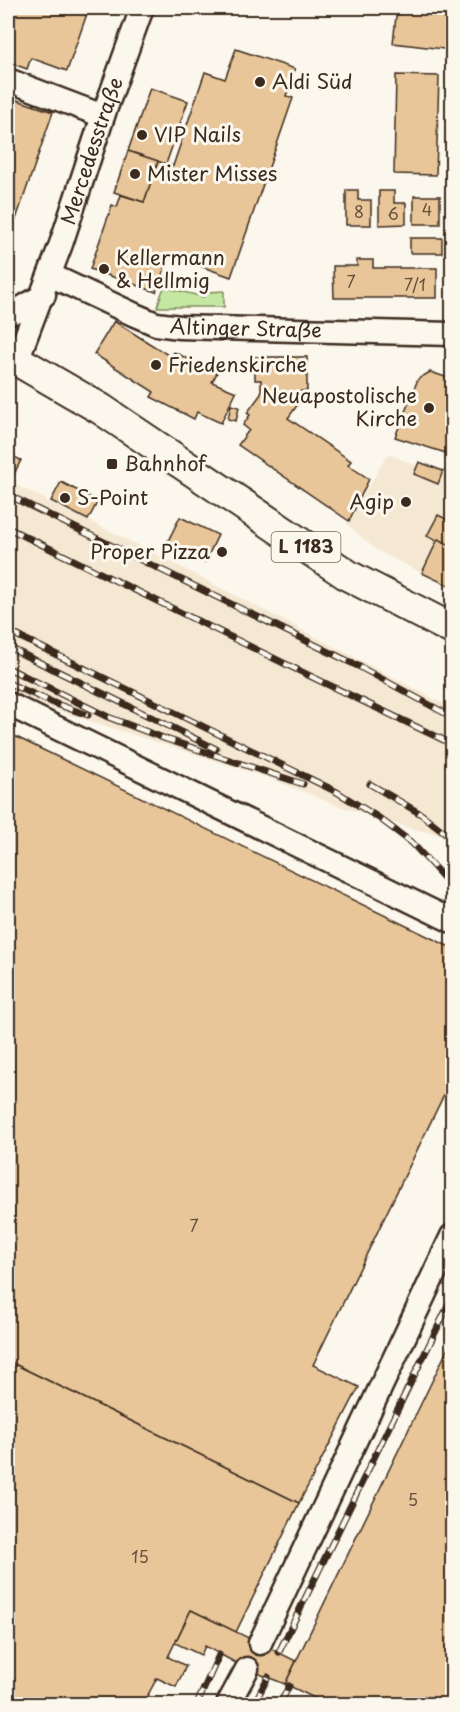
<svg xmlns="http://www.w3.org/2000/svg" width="460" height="1712" font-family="'Playpen Sans',sans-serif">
	<rect width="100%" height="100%" fill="#fbf7ec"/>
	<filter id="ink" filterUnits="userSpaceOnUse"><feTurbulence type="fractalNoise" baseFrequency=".0167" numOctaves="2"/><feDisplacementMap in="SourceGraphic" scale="12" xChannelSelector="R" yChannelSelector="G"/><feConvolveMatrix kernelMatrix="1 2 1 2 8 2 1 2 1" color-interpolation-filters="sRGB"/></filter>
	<g filter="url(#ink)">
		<!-- built -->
		<g fill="#f5e8d3">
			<path d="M388 454 452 480V588L376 550 347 524Z"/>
			<path d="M8 481 154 553 452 708V838L406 827 339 806 266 777 39 705 8 690Z"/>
		</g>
		<!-- green -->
		<path fill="#c4e8a2" stroke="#808960" stroke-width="1.5" d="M164 287 203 297 208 292 224 291V307H157Z"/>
		<!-- building -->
		<g fill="#e8c699" stroke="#3b2a1e" stroke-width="1.5">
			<path d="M8 8H89L67 71 31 58 27 69 8 62 11 50 8 49Z"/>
			<path d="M397 8H452V50L393 43Z"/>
			<path d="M236 49 295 69 286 96 293 98 231 277 169 255 156 292 90 269 112 205 117 207 121 195 144 202 158 161 173 166 205 72 225 79Z"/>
			<path d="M396 75 439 76 436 175 394 174Z"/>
			<path d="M150 88 188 101 166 164 128 151Z"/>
			<path d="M8 97 53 112 14 225 8 223Z"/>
			<path d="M128 151 158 161 144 202 114 192Z"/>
			<path d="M346 190H358V200H371V225H346Z"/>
			<path d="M379 191H394V203H406V224L379 225Z"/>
			<rect x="414" y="196" width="26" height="28"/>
			<rect x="410" y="238" width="32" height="15"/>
			<path d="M357 260H373V268H437V298H334L333 266H357Z"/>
			<path d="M114 321 171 357 174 352 217 373 212 382 236 392 221 423 197 412 194 419 151 397 154 392 94 354Z"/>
			<path d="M255 357H307V391H301L297 397 301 400 288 418 351 461 348 465 369 479 349 521 238 445 249 430 243 425 250 415 247 413 261 394V380H255Z"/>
			<path d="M430 372 452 379V455L395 437 418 379Z"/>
			<path d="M231 405 239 407 236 421 228 419Z"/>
			<path d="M8 454 21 460 10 482 8 481Z"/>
			<path d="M419 462 443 471 438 484 414 474Z"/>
			<path d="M61 482 98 501 88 520 51 501Z"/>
			<path d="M438 515 452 522V549L427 536Z"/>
			<path d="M180 517 218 535 205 562 167 543Z"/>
			<path d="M438 539 452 546V587L422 573Z"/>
			<path d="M8 733 452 948V1078L313 1365 359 1387 299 1503 8 1361Z"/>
			<path d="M452 1078V1094L447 1091Z"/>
			<path d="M452 1340V1704H327L285 1684Z"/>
			<path d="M8 1361 299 1503 236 1632 191 1610 168 1657 186 1666 176 1687 157 1678 143 1704H8Z"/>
			<path d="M191 1610 296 1661 285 1684 247 1669 205 1646 201 1655 175 1643Z"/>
		</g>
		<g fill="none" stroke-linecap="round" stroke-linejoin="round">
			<!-- minor casing -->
			<g stroke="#3b2a1e" stroke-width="27">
				<g id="minor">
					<path d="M8 80 103 116"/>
					<path id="s1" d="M50 275 135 315 156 324 180 327 452 334"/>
					<path d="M8 314 20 309 44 295"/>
					<path id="s2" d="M17 360 61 244 103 116 142 8"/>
					<path d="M8 704 452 921"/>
					<path d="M260 1643 452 1236"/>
					<path d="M228 1704 247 1669"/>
				</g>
			</g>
			<!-- major casing -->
			<g stroke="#3b2a1e" stroke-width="34">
				<path id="major" d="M8 355 101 409 349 576 452 629"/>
			</g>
			<!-- minor -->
			<use href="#minor" stroke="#fbf7ec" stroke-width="22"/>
			<!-- major -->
			<use href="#major" stroke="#fbf7ec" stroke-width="30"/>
			<!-- rail casing -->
			<g stroke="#3b2a1e" stroke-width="7">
				<g id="rail">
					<path d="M8 495 358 666 452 717"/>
					<path d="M8 528 308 675 452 744"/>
					<path d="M8 631 337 792 379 818 412 843 452 887"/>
					<path d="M8 647 216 749"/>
					<path d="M8 668 108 717 166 739 303 784"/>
					<path d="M8 683 56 704 88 715"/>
					<path d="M370 784 421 814 452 838"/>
					<path d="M279 1652 452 1298"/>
					<path d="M197 1704 219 1655"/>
					<path d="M254 1704 268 1677"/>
					<path d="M280 1704 289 1686"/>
				</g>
			</g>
			<!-- rail -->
			<use href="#rail" stroke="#fbf7ec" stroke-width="4.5" stroke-dasharray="14" stroke-linecap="butt"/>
		</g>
	</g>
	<!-- markers -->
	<g fill="#3b2a1e" stroke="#fbf7ec" stroke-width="2">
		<circle cx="260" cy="82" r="6"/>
		<circle cx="142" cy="135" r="6"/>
		<circle cx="135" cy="174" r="6"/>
		<circle cx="104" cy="269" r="6"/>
		<circle cx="156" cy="365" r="6"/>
		<circle cx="429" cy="408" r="6"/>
		<rect x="106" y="458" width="12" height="12" rx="3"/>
		<circle cx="65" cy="498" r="6"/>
		<circle cx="406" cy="502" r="6"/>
		<circle cx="222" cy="552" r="6"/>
	</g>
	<g text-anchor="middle" stroke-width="6" stroke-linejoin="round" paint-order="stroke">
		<!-- number labels -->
		<g font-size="16" fill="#66513d">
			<text x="427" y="216">4</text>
			<text x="359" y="218">8</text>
			<text x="393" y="220">6</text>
			<text x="351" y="288">7</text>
			<text x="415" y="291">7/1</text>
			<text x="194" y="1232">7</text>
			<text x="413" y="1506">5</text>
			<text x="140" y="1563">15</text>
		</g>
		<!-- shield labels -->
		<rect fill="#fbf7ec" stroke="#75685c" stroke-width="1.5" x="271.5" y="532" width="69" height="30" rx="4.5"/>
		<g font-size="18" font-weight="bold" fill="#3b2a1e">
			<text x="306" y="553">L 1183</text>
		</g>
		<!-- poi labels -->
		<g font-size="20" fill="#3b2a1e" stroke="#fbf7ec" text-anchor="start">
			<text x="272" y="89">Aldi Süd</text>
			<text x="154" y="142">VIP Nails</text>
			<text x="147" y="181">Mister Misses</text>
			<text x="116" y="265">Kellermann<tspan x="116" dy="23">&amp; Hellmig</tspan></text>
			<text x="168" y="372">Friedenskirche</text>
			<text x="417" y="403" text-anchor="end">Neuapostolische<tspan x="417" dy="23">Kirche</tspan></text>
			<text x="124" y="471">Bahnhof</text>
			<text x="77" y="505">S-Point</text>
			<text x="394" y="509" text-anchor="end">Agip</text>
			<text x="210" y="559" text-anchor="end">Proper Pizza</text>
		</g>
		<!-- street labels -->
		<g font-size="20" fill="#3b2a1e" stroke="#fbf7ec">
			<text dy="7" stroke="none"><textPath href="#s2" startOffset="222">Mercedesstraße</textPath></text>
			<text dy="7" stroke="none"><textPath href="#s1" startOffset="207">Altinger Straße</textPath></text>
		</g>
	</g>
	<!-- margin -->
	<rect width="460" height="1712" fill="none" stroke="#fbf7ec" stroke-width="30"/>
	<rect x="15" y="15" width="430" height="1682" fill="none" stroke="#3b2a1e" stroke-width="2" filter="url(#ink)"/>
</svg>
